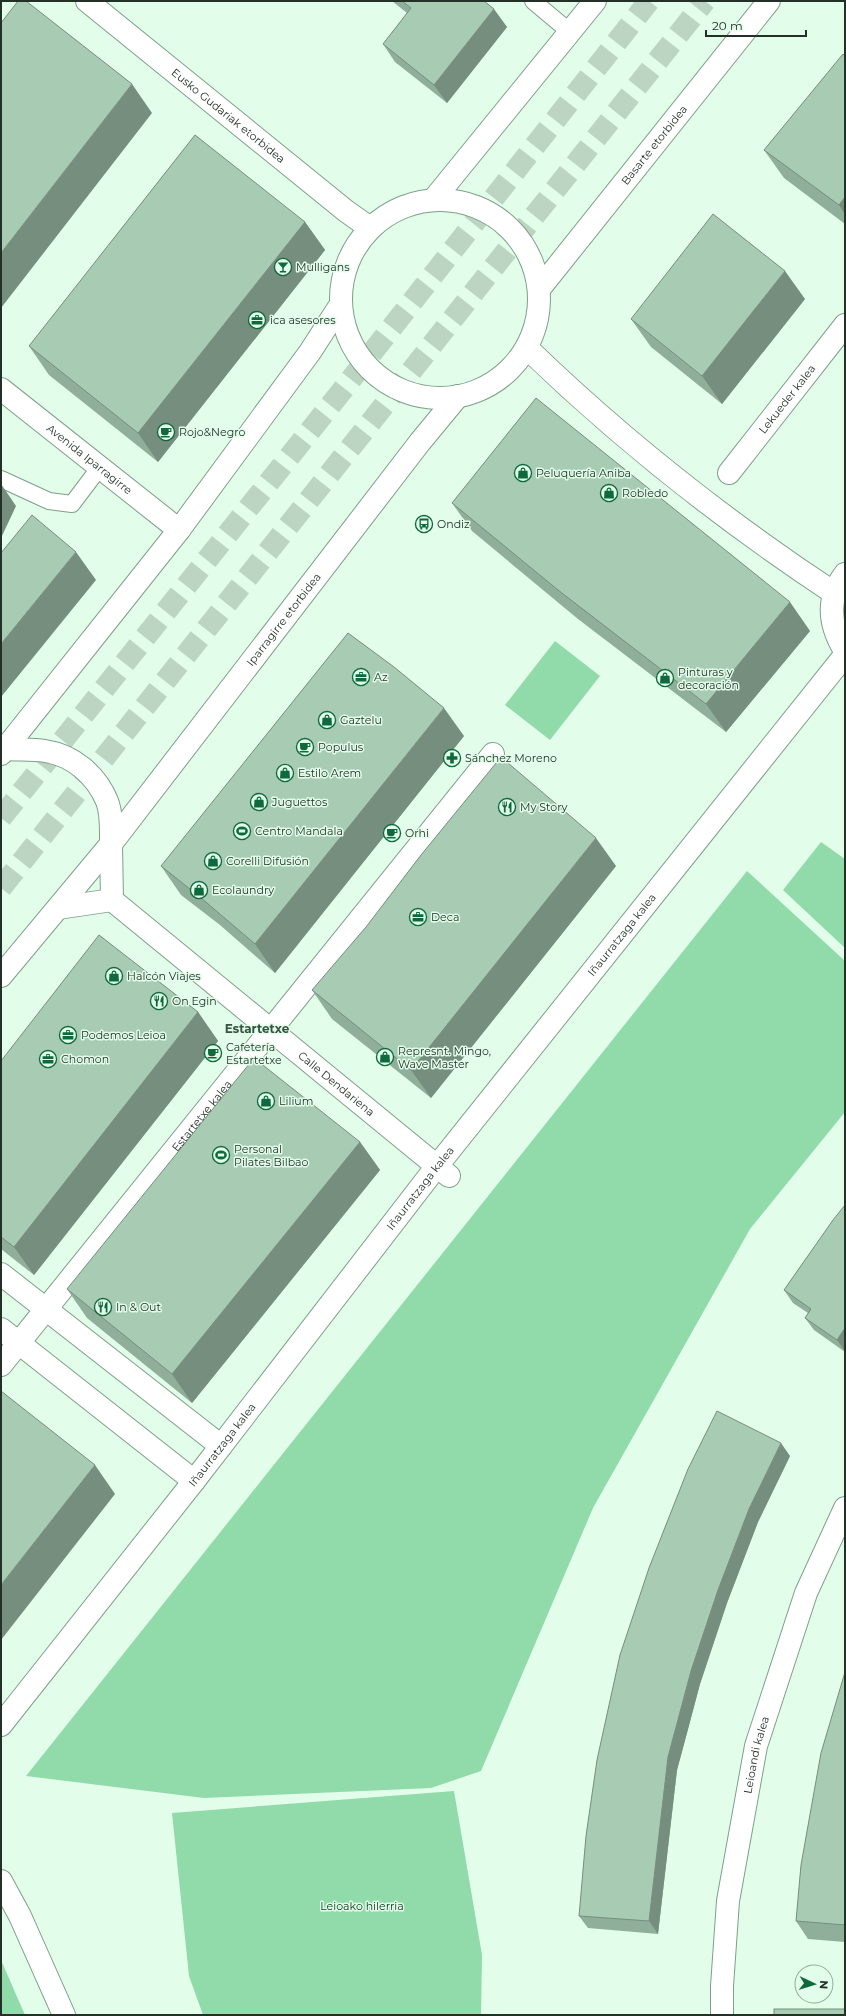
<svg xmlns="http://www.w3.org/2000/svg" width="846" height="2016" font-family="Montserrat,sans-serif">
	<rect width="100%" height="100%" fill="#e2feea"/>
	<!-- green -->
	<g fill="#91daaa">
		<path d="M555 641 600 676 550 740 505 705Z"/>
		<path d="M821 842 845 859V948L783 890Z"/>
		<path d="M747 871 845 961V1112L750 1229 593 1508 481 1771 431 1788 204 1798 26 1776Z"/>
		<path d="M454 1791 482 1955 481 2015H203L189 1976 172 1813Z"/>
		<path d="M1 1960 25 2015H1Z"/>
	</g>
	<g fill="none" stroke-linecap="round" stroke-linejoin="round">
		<!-- highway-tunnel -->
		<g stroke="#bcd5c3" stroke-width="22" stroke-dasharray="22 11" stroke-linecap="butt">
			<path d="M1 818 341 392 649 1"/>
			<path d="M1 888 705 1"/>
		</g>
		<!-- lane casing -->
		<g stroke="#7e9f89" stroke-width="18">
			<g id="lane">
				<path d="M533 1 570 32"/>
				<path d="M1 479 49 501 72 504 100 467"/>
			</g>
		</g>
		<!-- street casing -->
		<g stroke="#7e9f89" stroke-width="24">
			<g id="street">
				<path id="s1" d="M87 1 346 211 370 228"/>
				<path d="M527 348C621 439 725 521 834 593"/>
				<path id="s2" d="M1 389 179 530"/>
				<path id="s3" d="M729 473 845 325"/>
				<path d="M845 574C826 599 829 625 845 651"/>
				<path id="s4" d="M111 844 112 900 449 1176"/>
				<path d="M58 908 112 900"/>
				<path d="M1 1274 221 1446"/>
				<path d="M1 1329 194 1481"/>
				<path id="s5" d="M1 1365 493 754"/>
				<path id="s6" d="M1 1725 194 1481 437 1166 845 655"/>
				<path d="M1 1881 20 1916 64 2015"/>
				<path id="s7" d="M722 2015V1986L728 1901 756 1746 806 1593 845 1508"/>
			</g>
		</g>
		<!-- primary casing -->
		<g stroke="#7e9f89" stroke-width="24">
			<g id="primary">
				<path d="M434 199 595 1"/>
				<circle cx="440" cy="299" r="99"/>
				<path id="s8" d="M540 288 769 1"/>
				<path d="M5 749C18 750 32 749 45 751 73 755 96 775 107 801 112 814 111 830 111 844"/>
				<path d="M1 754 179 530 310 352 341 304"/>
				<path id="s9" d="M1 976 111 844 420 442 458 396"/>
			</g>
		</g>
		<!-- lane -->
		<use href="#lane" stroke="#fff" stroke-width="16"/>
		<!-- street -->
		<use href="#street" stroke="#fff" stroke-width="22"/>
		<!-- primary -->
		<use href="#primary" stroke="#fff" stroke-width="22"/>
	</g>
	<!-- wall -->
	<g fill="#90af9a">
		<path d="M392 1H484L507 27 447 103 395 62 383 44 407 13Z"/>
		<path d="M845 56V224L784 178 764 150Z"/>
		<path d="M305 222 325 250 158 462 49 375 29 346Z"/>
		<path d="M805 299 722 404 651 347 631 319Z"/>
		<path d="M452 503 810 631 726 732 578 619 472 531Z"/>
		<path d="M464 736 275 973 220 925 181 895 161 866Z"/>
		<path d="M616 866 431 1098 332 1019 312 990Z"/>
		<path d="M198 1012 218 1041 34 1275 1 1249V1061Z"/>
		<path d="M360 1142 380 1170 192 1403 87 1318 67 1289Z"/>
		<path d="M845 1205V1352L814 1330 805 1318 808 1313 793 1303 784 1290Z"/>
		<path d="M790 1456 758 1522 727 1603 700 1684 677 1770 658 1934 588 1928 579 1916 620 1655Z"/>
		<path d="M845 1672V1942L808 1939 796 1921Z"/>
	</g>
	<!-- shaded-wall -->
	<g fill="#768e7d">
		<path d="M494 9 507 27 447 103 434 85Z"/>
		<path d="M132 84 152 113 1 308V253Z"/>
		<path d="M845 197V214L839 205Z"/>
		<path d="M305 222 325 250 158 462 138 433Z"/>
		<path d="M785 271 805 299 722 404 702 376Z"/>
		<path d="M1 484 16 506 1 538Z"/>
		<path d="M76 552 96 580 1 697V644Z"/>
		<path d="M790 602 810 631 726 732 706 704Z"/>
		<path d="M444 708 464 736 275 973 255 944Z"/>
		<path d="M596 838 616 866 431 1098 411 1070Z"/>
		<path d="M198 1012 218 1041 34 1275 14 1247Z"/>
		<path d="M360 1142 380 1170 192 1403 172 1374Z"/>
		<path d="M845 1328V1351L837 1340Z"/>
		<path d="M781 1443 790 1456 758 1522 727 1603 700 1684 683 1748 677 1770 658 1934 649 1921 668 1757 691 1671 718 1590 749 1509Z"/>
		<path d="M95 1465 115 1494 1 1640V1585Z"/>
	</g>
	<!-- building -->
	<g fill="#a8cbb3" stroke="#768e7d">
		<path d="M18 1H26L132 84 1 253V23Z"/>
		<path d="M402 1H484L494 9 434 85 383 44 411 8Z"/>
		<path d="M843 54 845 56V197L839 205 764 150Z"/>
		<path d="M195 135 305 222 138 433 29 346Z"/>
		<path d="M713 214 785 271 702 376 631 319Z"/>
		<path d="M536 398 790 602 706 704 558 590 452 503Z"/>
		<path d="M32 515 76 552 1 644V553Z"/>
		<path d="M348 633 394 667 444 708 255 944 200 897 161 866Z"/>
		<path d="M501 757 596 838 411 1070 312 990 366 927 421 855Z"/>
		<path d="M99 935 198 1012 14 1247 1 1237V1061Z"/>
		<path d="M254 1058 360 1142 172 1374 67 1289Z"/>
		<path d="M845 1205V1328L837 1340 805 1318 811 1309 784 1290 833 1220Z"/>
		<path d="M1 1391 95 1465 1 1585Z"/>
		<path d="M717 1411 781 1443 749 1509 718 1590 691 1671 668 1757 649 1921 579 1916 586 1836 597 1760 620 1655 649 1568 688 1469Z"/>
		<path d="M845 1672V1925L796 1921 801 1865 821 1753Z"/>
		<rect x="774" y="2009" width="71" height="6"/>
	</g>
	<!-- icons -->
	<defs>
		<g id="bar-ring" transform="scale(0.9)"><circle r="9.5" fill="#e2feea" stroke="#0e693c" stroke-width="1.5"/><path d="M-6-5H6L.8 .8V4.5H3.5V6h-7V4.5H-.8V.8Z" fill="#0e693c"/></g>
		<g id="office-ring" transform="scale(0.9)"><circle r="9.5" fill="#e2feea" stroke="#0e693c" stroke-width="1.5"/><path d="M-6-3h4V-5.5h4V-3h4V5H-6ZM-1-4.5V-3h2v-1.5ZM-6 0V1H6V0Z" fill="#0e693c"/></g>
		<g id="cafe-ring" transform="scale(0.9)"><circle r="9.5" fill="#e2feea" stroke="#0e693c" stroke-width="1.5"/><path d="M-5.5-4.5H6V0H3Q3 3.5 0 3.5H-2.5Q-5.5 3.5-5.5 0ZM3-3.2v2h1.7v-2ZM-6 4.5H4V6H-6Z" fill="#0e693c"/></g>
		<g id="shop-ring" transform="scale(0.9)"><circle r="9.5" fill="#e2feea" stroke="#0e693c" stroke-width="1.5"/><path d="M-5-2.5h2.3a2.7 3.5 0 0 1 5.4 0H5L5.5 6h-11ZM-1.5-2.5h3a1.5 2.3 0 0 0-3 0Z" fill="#0e693c"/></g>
		<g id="bus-ring" transform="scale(0.9)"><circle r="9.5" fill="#e2feea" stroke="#0e693c" stroke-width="1.5"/><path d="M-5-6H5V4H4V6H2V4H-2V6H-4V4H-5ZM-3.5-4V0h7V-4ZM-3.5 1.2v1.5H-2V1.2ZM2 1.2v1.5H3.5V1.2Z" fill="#0e693c"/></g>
		<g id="pharmacy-ring" transform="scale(0.9)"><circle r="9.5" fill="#e2feea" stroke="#0e693c" stroke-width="1.5"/><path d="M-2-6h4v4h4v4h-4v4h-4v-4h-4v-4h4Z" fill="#0e693c"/></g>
		<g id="restaurant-ring" transform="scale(0.9)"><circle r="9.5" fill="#e2feea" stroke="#0e693c" stroke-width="1.5"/><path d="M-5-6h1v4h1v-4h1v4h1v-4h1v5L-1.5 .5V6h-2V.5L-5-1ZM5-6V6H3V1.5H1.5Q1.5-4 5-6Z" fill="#0e693c"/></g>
		<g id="stadium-ring" transform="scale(0.9)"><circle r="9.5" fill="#e2feea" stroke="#0e693c" stroke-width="1.5"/><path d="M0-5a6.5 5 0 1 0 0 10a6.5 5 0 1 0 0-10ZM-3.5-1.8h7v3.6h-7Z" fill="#0e693c"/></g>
	</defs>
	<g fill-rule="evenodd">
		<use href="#bar-ring" x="283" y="267"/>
		<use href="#office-ring" x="257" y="320"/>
		<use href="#cafe-ring" x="166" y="432"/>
		<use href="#shop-ring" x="523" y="473"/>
		<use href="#shop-ring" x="609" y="493"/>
		<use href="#bus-ring" x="424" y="524"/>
		<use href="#office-ring" x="361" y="677"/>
		<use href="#shop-ring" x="665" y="678"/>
		<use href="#shop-ring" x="327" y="720"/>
		<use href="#cafe-ring" x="305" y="747"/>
		<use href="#pharmacy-ring" x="452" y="758"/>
		<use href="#shop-ring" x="285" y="773"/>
		<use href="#shop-ring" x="259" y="802"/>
		<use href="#restaurant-ring" x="507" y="807"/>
		<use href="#stadium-ring" x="242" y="831"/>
		<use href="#cafe-ring" x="392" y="833"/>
		<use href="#shop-ring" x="213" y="861"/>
		<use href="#shop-ring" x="199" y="890"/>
		<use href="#office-ring" x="418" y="917"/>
		<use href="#shop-ring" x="114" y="976"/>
		<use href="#restaurant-ring" x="159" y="1001"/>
		<use href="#office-ring" x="68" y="1035"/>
		<use href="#cafe-ring" x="213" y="1053"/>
		<use href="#shop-ring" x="385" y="1057"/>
		<use href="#office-ring" x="48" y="1059"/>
		<use href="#shop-ring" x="266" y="1101"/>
		<use href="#stadium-ring" x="221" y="1155"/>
		<use href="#restaurant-ring" x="103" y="1307"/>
	</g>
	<g text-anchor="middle" stroke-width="3" stroke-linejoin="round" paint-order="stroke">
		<!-- street labels -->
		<g font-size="11" fill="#223027" stroke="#e2feea">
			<text dy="4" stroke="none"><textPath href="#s1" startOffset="182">Eusko Gudariak etorbidea</textPath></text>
			<text dy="4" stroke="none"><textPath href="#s8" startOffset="183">Basarte etorbidea</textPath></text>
			<text dy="4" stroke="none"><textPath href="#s3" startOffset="94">Lekueder kalea</textPath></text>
			<text dy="4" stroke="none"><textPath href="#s2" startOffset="113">Avenida Iparragirre</textPath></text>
			<text dy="4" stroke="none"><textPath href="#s9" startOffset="455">Iparragirre etorbidea</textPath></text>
			<text dy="4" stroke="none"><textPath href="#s6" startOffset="1005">Iñaurratzaga kalea</textPath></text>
			<text dy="4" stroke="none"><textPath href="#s4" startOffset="346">Calle Dendariena</textPath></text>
			<text dy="4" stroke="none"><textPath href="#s5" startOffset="320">Estartetxe kalea</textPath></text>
			<text dy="4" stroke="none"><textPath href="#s6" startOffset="681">Iñaurratzaga kalea</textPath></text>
			<text dy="4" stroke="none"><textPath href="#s6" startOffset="357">Iñaurratzaga kalea</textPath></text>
			<text dy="4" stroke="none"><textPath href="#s7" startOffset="263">Leioandi kalea</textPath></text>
		</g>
		<!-- poi labels -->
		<g font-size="11" fill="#223027" stroke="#e2feea" text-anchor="start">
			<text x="296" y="271">Mulligans</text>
			<text x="270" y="324">ica asesores</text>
			<text x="179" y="436">Rojo&amp;Negro</text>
			<text x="536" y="477">Peluquería Aniba</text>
			<text x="622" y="497">Robledo</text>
			<text x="437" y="528">Ondiz</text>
			<text x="678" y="676">Pinturas y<tspan x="678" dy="13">decoración</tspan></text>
			<text x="374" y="681">Az</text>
			<text x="340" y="724">Gaztelu</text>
			<text x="318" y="751">Populus</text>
			<text x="465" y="762">Sánchez Moreno</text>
			<text x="298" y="777">Estilo Arem</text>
			<text x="272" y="806">Juguettos</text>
			<text x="520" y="811">My Story</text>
			<text x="255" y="835">Centro Mandala</text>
			<text x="405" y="837">Orhi</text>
			<text x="226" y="865">Corelli Difusión</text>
			<text x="212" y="894">Ecolaundry</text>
			<text x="431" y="921">Deca</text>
			<text x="127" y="980">Halcón Viajes</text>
			<text x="172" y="1005">On Egin</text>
			<text x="81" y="1039">Podemos Leioa</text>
			<text x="226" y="1051">Cafetería<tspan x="226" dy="13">Estartetxe</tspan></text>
			<text x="398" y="1055">Represnt. Mingo,<tspan x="398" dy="13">Wave Master</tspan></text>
			<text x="61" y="1063">Chomon</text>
			<text x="279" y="1105">Lilium</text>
			<text x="234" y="1153">Personal<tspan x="234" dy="13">Pilates Bilbao</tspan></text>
			<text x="116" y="1311">In &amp; Out</text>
		</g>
		<!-- park labels -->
		<g font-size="11" fill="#0a341d" stroke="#e2feea">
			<text x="362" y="1910">Leioako hilerria</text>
		</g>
		<!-- neighbourhood labels -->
		<g font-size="12" font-weight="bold" fill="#365440" stroke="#e2feea">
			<text x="257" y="1033">Estartetxe</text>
		</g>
	</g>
	<!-- border -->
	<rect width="846" height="2016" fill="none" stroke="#223027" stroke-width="4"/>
	<!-- north arrow -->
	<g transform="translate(814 1984) rotate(94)"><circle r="19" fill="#e2feea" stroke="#95ac9c"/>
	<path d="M0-3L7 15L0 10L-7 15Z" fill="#0e693c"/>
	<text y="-6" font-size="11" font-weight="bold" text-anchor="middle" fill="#223027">N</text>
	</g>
	<!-- scale -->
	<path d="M706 30v6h100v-6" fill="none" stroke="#223027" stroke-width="2"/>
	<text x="712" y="30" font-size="12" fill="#223027" stroke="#e2feea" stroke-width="3" paint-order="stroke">20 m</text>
</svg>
